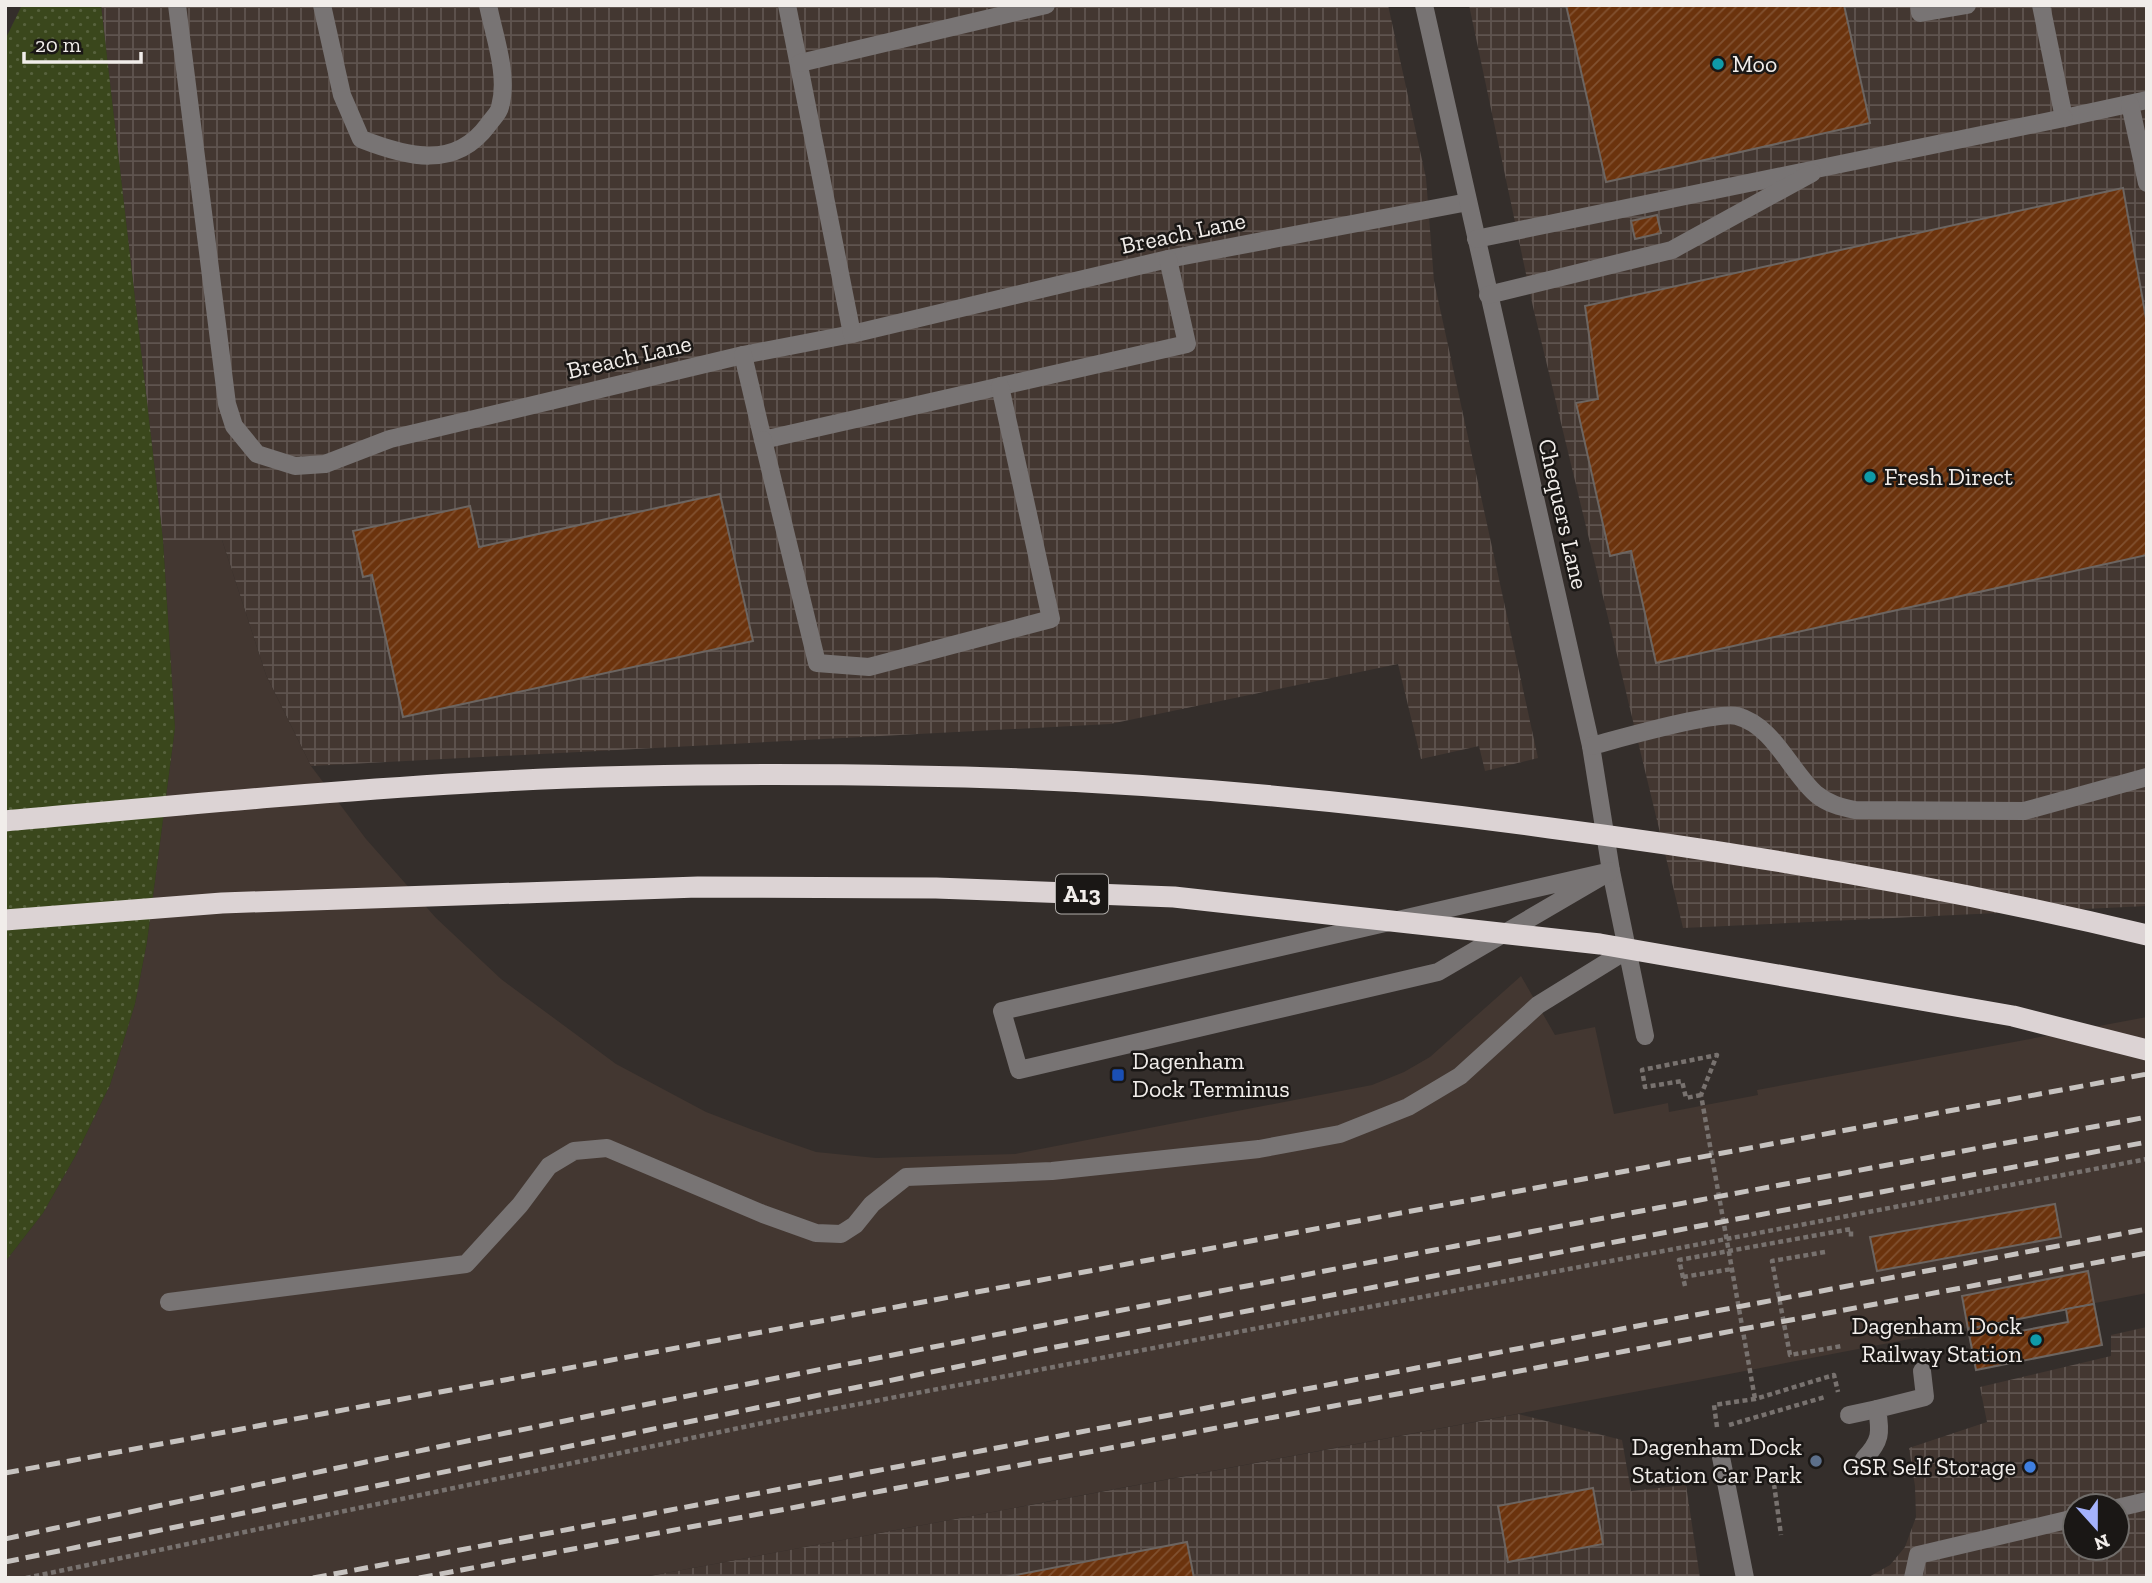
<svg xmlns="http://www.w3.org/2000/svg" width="2152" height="1583" font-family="'Zilla Slab',serif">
	<defs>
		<pattern id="industrial-grid" width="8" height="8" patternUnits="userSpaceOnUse" patternTransform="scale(1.75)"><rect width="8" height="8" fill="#433731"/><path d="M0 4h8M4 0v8" fill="none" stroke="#5f544f"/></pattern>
		<pattern id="grass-dots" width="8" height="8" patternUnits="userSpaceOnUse" patternTransform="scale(1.75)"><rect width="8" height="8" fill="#3a471c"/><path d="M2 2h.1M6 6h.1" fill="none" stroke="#57623d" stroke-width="1.8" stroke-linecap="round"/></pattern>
		<pattern id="building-hatch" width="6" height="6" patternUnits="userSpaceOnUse" patternTransform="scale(1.75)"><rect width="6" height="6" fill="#6b330d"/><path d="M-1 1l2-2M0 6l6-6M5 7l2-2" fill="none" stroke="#815130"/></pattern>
	</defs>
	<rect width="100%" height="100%" fill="#342e2b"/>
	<!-- industrial -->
	<g fill="url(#industrial-grid)" fill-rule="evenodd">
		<path d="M101 5H1388L1426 178 1434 281 1538 758 1485 771 1479 746 1421 759 1398 664 1110 724 311 766 266 675 222 540H163Z"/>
		<path d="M1469 5H2147V906L1683 928 1533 307Z"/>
		<path d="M2147 1327V1578H1867L1890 1565 1905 1547 1916 1517 1915 1486 1909 1448 1987 1422 1980 1387 2111 1356V1335ZM2075 1506H2117V1548H2075Z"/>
		<path d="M1518 1414 1622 1440 1631 1491 1686 1485 1700 1578H639Z"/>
	</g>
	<!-- built -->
	<path fill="#433731" d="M163 540H222L266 675 311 766 366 839 436 918 501 979 616 1064 706 1112 753 1130 816 1152 876 1158 1015 1154 1372 1085 1404 1072 1430 1057 1521 976 1555 1035 1595 1027 1614 1114 1668 1103 1669 1112 1758 1095 1757 1090 2147 1017V1293L1693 1381 639 1578H5V1262L43 1213 76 1155 110 1085 135 1004 147 942 175 728Z"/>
	<!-- grass -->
	<path fill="url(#grass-dots)" d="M22 5H101L163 540 175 728 147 942 135 1004 110 1085 76 1155 43 1213 5 1262V40Z"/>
	<!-- building -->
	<g fill="url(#building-hatch)" stroke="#6c6561" stroke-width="2">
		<path d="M1566 5H1844L1870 123 1606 182Z"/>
		<path d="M2123 188 2147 324V555L1656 663 1631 551 1610 556 1576 403 1598 399 1585 306Z"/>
		<path d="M1657 215 1661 233 1635 239 1631 221Z"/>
		<path d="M720 494 753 641 403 717 372 575 363 577 353 531 470 506 479 547Z"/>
		<path d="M2055 1204 2061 1237 1877 1271 1870 1237Z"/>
		<path d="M2088 1271 2094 1304 1968 1329 1962 1296Z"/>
		<path d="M2094 1304 2102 1345 1976 1370 1968 1329 1998 1323 2000 1335 2068 1322 2066 1309Z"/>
		<path d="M1593 1488 1603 1544 1508 1562 1498 1506Z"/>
		<path d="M1187 1542 1194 1578H1000Z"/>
	</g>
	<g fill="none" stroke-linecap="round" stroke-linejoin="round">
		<!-- path -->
		<g stroke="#78726f" stroke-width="4.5" stroke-dasharray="5 3.5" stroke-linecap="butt">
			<path d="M1701 1095 1686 1098 1682 1081 1645 1087 1642 1070 1717 1055 1701 1095 1755 1399"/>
			<path d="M1825 1252 1772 1261 1790 1355 1842 1346"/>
			<path d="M1683 1277 1732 1269"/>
			<path d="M1685 1286 1679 1260 1851 1229V1240"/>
			<path d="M1729 1425 1825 1397"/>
			<path d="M1717 1427 1714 1405 1755 1399 1834 1375 1838 1392"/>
			<path d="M1774 1484 1781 1535"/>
			<path d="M26 1578 796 1416 2147 1159"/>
		</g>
		<!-- minor -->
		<g stroke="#787474" stroke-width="18">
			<path d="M177 5 227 404 234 426 257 454 295 466 325 464 390 439 743 355 852 334 1168 259 1468 202"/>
			<path d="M322 5 342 95 361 139C407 157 455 170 488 125 492 119 499 113 500 107 509 75 494 36 488 5"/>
			<path d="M787 5 852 334"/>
			<path d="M1424 5 1591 746 1611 871 1645 1036"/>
			<path d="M1919 5 1920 13 1967 5"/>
			<path d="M2041 5 2064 118 2147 100"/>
			<path d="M800 63 1046 5"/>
			<path d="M2130 104 2147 183"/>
			<path d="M1476 239 2064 118"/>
			<path d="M1488 295 1672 250 1812 173"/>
			<path d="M743 355 763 440 1187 344 1168 259"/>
			<path d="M763 440 817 663 869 667 1051 619 1000 386"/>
			<path d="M1591 746C1618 739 1715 711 1737 716 1774 726 1790 771 1816 794 1828 804 1841 807 1855 810L2024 811 2147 777"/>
			<path d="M1611 871 1438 972 1019 1070 1002 1011Z"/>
			<path d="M169 1302 466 1264 520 1205 549 1166 574 1151 607 1148 763 1214 816 1233 841 1234 855 1225 872 1204 906 1177 1052 1171 1259 1149 1340 1134 1408 1107 1460 1076 1538 1005 1627 950"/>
			<path d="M1849 1415 1877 1409"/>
			<path d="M1720 1452 1745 1578"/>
			<path d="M1864 1459C1881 1441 1881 1433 1877 1409L1925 1397 1922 1371"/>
			<path d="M2117 1508 2147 1501"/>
			<path d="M1913 1578 1918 1555 2075 1518"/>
		</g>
		<!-- highway -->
		<g stroke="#dcd3d4" stroke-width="21">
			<path d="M5 821C160 807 314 792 469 783 617 774 766 773 913 776 1127 779 1339 799 1550 828 1751 854 1950 888 2147 935"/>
			<path d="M5 920 222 903 698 887 936 888 1174 897 1600 944 2013 1016 2147 1050"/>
		</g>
		<!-- rail -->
		<g stroke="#c6c2bf" stroke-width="5" stroke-dasharray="14 7" stroke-linecap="butt">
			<path d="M5 1473 2147 1074"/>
			<path d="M5 1539C716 1384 1431 1249 2147 1117"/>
			<path d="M5 1562 1029 1352 2147 1142"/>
			<path d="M313 1578 2147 1229"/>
			<path d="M419 1578 2147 1253"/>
		</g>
	</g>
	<!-- markers -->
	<g fill="#0f9aa8" stroke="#1a1715" stroke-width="2.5">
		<circle cx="1718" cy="64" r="7"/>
		<circle cx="1870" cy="477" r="7"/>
		<circle cx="2036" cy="1340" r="7"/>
	</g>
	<rect fill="#1a4fb4" stroke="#1a1715" stroke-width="2.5" x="1111" y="1068" width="14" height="14" rx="3.5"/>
	<circle fill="#5c6f8a" stroke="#1a1715" stroke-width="2.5" cx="1816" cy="1461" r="7"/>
	<circle fill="#3f7fe0" stroke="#1a1715" stroke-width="2.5" cx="2030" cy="1467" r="7"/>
	<g text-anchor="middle" stroke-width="5" stroke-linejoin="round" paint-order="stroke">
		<!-- shield labels -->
		<rect fill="#1a1715" stroke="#b0adaa" stroke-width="2" x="1056" y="874.5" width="52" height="39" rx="5"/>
		<g font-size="23" font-weight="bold" fill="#f1edea">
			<text x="1082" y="902">A13</text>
		</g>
		<!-- poi labels -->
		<g font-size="24" fill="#f1edea" stroke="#1a1715" text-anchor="start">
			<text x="1732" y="72">Moo</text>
			<text x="1884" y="485">Fresh Direct</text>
			<text x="1132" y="1069">Dagenham<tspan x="1132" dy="28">Dock Terminus</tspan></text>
			<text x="2022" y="1334" text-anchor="end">Dagenham Dock<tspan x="2022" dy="28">Railway Station</tspan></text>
			<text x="1802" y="1455" text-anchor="end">Dagenham Dock<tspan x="1802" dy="28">Station Car Park</tspan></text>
			<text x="2016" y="1475" text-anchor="end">GSR Self Storage</text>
		</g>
		<!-- street labels -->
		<g font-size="24" fill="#f1edea" stroke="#1a1715">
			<text transform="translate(1183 233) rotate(-12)" y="8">Breach Lane</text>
			<text transform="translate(629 357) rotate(-13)" y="8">Breach Lane</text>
			<text transform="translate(1563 514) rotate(77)" y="8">Chequers Lane</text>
		</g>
	</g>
	<!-- border -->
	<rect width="2152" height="1583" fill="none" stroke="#f1edea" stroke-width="14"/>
	<!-- north arrow -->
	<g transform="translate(2096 1527) rotate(159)"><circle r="33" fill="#1a1715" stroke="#706d6a" stroke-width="2"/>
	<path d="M0-5L12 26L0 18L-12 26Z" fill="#a4b2fc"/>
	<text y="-10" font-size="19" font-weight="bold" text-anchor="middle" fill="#f1edea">N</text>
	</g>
	<!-- scale -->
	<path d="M24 52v10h117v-10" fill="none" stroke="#f1edea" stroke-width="3.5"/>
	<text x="35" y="52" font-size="21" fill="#f1edea" stroke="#1a1715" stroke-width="5" paint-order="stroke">20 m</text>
</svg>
